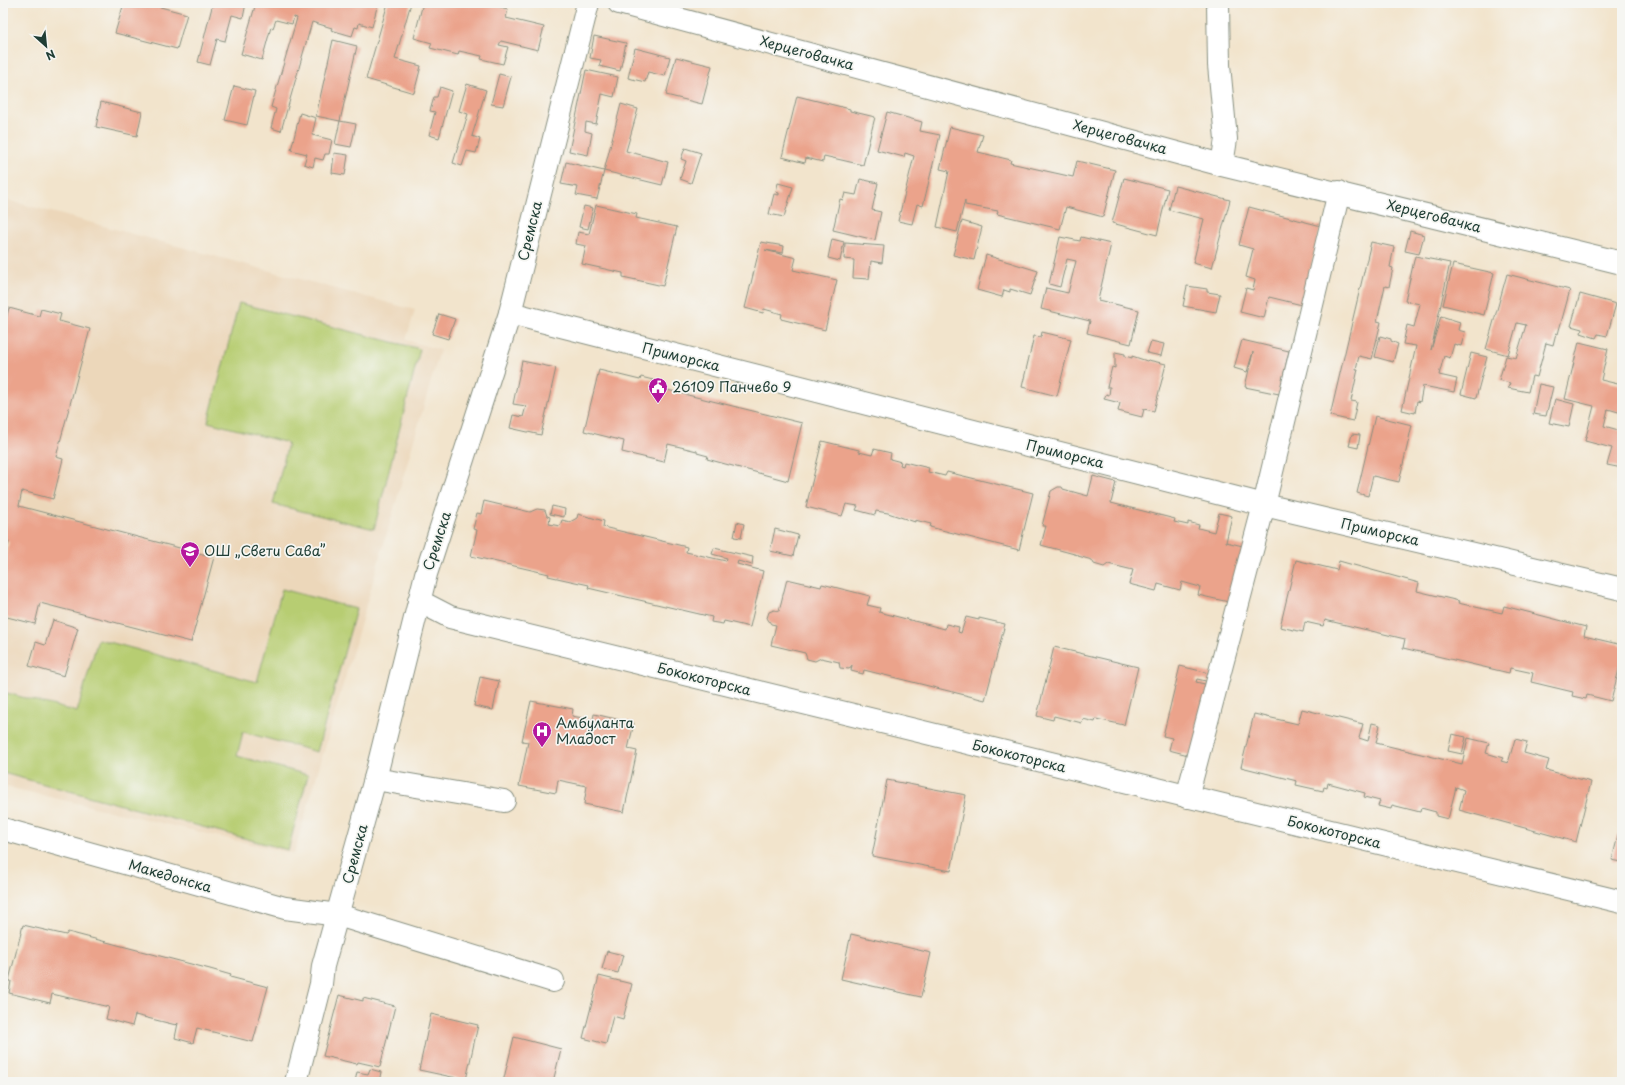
<svg xmlns="http://www.w3.org/2000/svg" width="1625" height="1085" font-family="'Playpen Sans',sans-serif">
	<rect width="100%" height="100%" fill="#f6f6f2"/>
	<filter id="ink" filterUnits="userSpaceOnUse"><feTurbulence type="fractalNoise" baseFrequency=".025" numOctaves="2"/><feDisplacementMap in="SourceGraphic" scale="8" xChannelSelector="R" yChannelSelector="G"/><feConvolveMatrix kernelMatrix="1 2 1 2 8 2 1 2 1" color-interpolation-filters="sRGB"/></filter>
	<filter id="wash" filterUnits="userSpaceOnUse"><feTurbulence type="fractalNoise" baseFrequency=".012" numOctaves="4" result="noise"/><feDisplacementMap in="SourceGraphic" scale="16" xChannelSelector="R" yChannelSelector="G"/><feGaussianBlur stdDeviation="0.9" result="paint"/><feColorMatrix in="noise" values="0 0 0 0 0 0 0 0 0 0 0 0 0 0 0 0 0 1.4 0 .05"/><feComposite in="paint" operator="in"/></filter>
	<g filter="url(#wash)">
		<rect width="100%" height="100%" fill="#f2e4cc"/>
		<!-- built -->
		<path fill="#ecd7ba" d="M3 199 415 310 406 340 440 350 294 854 3 786Z"/>
		<!-- green -->
		<g fill="#b7cd72" stroke="#6b8553">
			<path d="M239 303 420 349 374 529 273 504 288 443 208 422Z"/>
			<path d="M282 589 356 609 317 752 243 732 237 756 308 775 288 850 3 773V692L77 712 98 639 257 682Z"/>
		</g>
		<g id="blocks">
			<!-- building -->
			<g fill="#eba38b">
				<path d="M124 3H145L187 14 177 49 115 33Z"/>
				<path d="M213 3H246L243 18 232 15 225 41 217 39 210 65 198 62Z"/>
				<path d="M256 3H378L372 27 359 23 358 28 355 27 352 36 331 30 332 28 312 22 281 131 271 128 276 109 271 107 297 18 294 17 292 24 276 20 273 28 271 27 262 60 241 54Z"/>
				<path d="M388 3H411L395 59 421 66 414 93 366 79Z"/>
				<path d="M423 3H484L508 9 506 18 544 27 538 50 501 41 499 45 508 47 503 64 481 59 482 56 459 51 458 55 430 48 432 43 414 38Z"/>
				<path d="M594 36 626 43 620 71 599 66 601 60 590 58Z"/>
				<path d="M333 40 357 46 340 121 316 116Z"/>
				<path d="M635 48 670 57 665 76 648 72 645 82 628 78Z"/>
				<path d="M676 57 712 66 702 104 666 95Z"/>
				<path d="M586 70 618 77 614 97 602 94 596 124 586 122 585 131 592 133 588 155 569 151Z"/>
				<path d="M499 74 511 77 503 106 491 104Z"/>
				<path d="M467 84 486 90 472 136 480 139 476 153 467 151 462 166 453 163 468 114 459 111Z"/>
				<path d="M234 86 255 91 247 125 225 120Z"/>
				<path d="M440 87 452 91 439 138 429 135 435 112 430 111 434 97H437Z"/>
				<path d="M797 96 850 109V111L875 117 863 165 824 156 823 162 806 158 805 163 782 157Z"/>
				<path d="M101 102 142 112 137 136 96 127Z"/>
				<path d="M621 104 638 109 626 151 668 162 662 185 604 171Z"/>
				<path d="M887 112 922 122 920 131 940 135 923 206 917 204 912 224 898 221 914 156 905 153 904 157 877 150Z"/>
				<path d="M300 113 316 118 312 135 332 140 329 154H325L323 160 315 158 313 167 304 164 307 154 291 150Z"/>
				<path d="M340 121 356 124 351 147 335 144Z"/>
				<path d="M950 127 983 135 978 152 1011 160 1010 163 1073 177 1077 161 1115 170 1103 217 1066 207 1060 229 997 214 998 211 965 205V200L957 232 937 227 949 171 940 169Z"/>
				<path d="M685 148 701 153 691 183 680 179 686 161 681 159Z"/>
				<path d="M334 153 348 155 345 175 332 173Z"/>
				<path d="M566 162 604 171 597 199 576 195 578 187 561 184Z"/>
				<path d="M1124 178 1168 189 1157 235 1112 223Z"/>
				<path d="M860 179 878 183 872 210 881 212 875 240 833 230 840 199 843 200 845 193 856 195Z"/>
				<path d="M778 183 793 187 784 217 769 214 774 194 779 195V193L776 192Z"/>
				<path d="M1175 186 1230 200 1212 268 1193 263 1204 219 1169 210Z"/>
				<path d="M596 205 637 214 636 218 677 227 663 286 623 277V273L582 264 586 246 576 244 578 232 589 234Z"/>
				<path d="M584 206 593 208 588 229 579 227Z"/>
				<path d="M1249 207 1321 226 1302 305 1269 297 1264 318 1240 312 1246 288 1253 290 1255 280 1246 277 1253 249 1239 245Z"/>
				<path d="M962 221 982 227 974 260 953 255Z"/>
				<path d="M1410 231 1424 235 1419 254 1405 251Z"/>
				<path d="M1060 237 1080 241 1081 237 1111 244 1098 300 1139 310 1131 344 1087 333 1090 321 1041 309 1046 288 1068 293 1076 261 1067 259 1060 287 1049 284Z"/>
				<path d="M832 239 844 242 840 261 828 258Z"/>
				<path d="M761 242 784 246 783 253 765 250 796 258 793 270 837 280 825 330 781 319 782 314 764 309 763 313 745 308Z"/>
				<path d="M1371 242 1394 247 1390 267 1393 268 1389 287 1385 286 1377 321 1381 322 1372 359 1359 356 1356 369H1358L1351 401 1357 402 1353 421 1330 416Z"/>
				<path d="M845 243 884 246 882 263 871 261 869 279 853 278 854 260 844 259Z"/>
				<path d="M986 255 1038 271 1030 295 1010 289V292L1004 290 1002 297 977 290Z"/>
				<path d="M1415 256 1450 263 1431 350 1441 316 1460 322 1458 330 1465 332 1461 346 1454 344 1450 358 1444 356 1439 375 1457 379 1454 392 1423 386 1420 402 1417 401 1415 413 1402 410 1416 346 1403 344 1407 325 1414 327 1420 304 1405 301Z"/>
				<path d="M1453 264 1494 273 1484 315 1443 305Z"/>
				<path d="M1507 274 1570 290 1558 334 1556 333 1553 345 1546 343 1537 377 1532 376 1528 392 1508 388 1510 383 1499 380 1506 356 1516 358 1526 325 1517 323 1508 355 1486 349Z"/>
				<path d="M1187 286 1207 289V292L1220 294 1216 312 1183 306Z"/>
				<path d="M1580 294 1616 304 1607 336 1598 334 1596 338 1581 333 1582 329 1571 326Z"/>
				<path d="M9 308 39 316 41 309 61 314 59 321 90 329 56 457 63 459 53 499 22 491 19 506 214 557 191 642 40 603 35 624 3 616V564L9 542 3 541V330Z"/>
				<path d="M439 314 455 319 448 339 432 334Z"/>
				<path d="M1042 332 1071 339 1057 396 1022 387 1034 336 1041 337Z"/>
				<path d="M1380 336 1391 339V341L1398 344 1393 362 1375 357Z"/>
				<path d="M1242 340 1289 351 1279 394 1245 387 1253 352 1247 372 1234 368Z"/>
				<path d="M1151 341 1164 344 1161 356 1147 353Z"/>
				<path d="M1579 342 1608 349 1601 380 1622 385V413L1608 409 1604 426 1622 431V468L1607 465 1612 448 1585 441 1594 406 1565 399Z"/>
				<path d="M1115 352 1125 354V356L1132 358V356L1147 361 1148 360 1166 364 1154 411 1144 409 1142 417 1118 411 1120 403 1104 399 1106 394 1109 395 1110 387H1107L1112 367 1115 368Z"/>
				<path d="M1471 353 1487 357 1476 398 1461 394Z"/>
				<path d="M522 361 556 368 541 435 510 428 513 415 523 417 526 406 513 404Z"/>
				<path d="M599 370 640 380 641 377 653 380 651 386 802 423 788 481 707 459 708 456 697 453V451L668 444 664 462 622 452 624 441 584 431Z"/>
				<path d="M1539 384 1553 387 1546 416 1533 414Z"/>
				<path d="M1555 399 1574 404 1569 427 1549 423Z"/>
				<path d="M1375 416 1412 425 1399 482 1373 476 1368 496 1357 493Z"/>
				<path d="M1352 434 1360 435 1358 448 1349 446Z"/>
				<path d="M822 441 859 450V452L872 455 874 449 891 453 890 459 901 462 900 465 903 466 904 462 929 468 928 472 945 476 947 472 1033 493 1019 550 930 527 931 524 915 520V522L888 513 876 511 875 515 856 510 858 506 846 504 842 516 806 507Z"/>
				<path d="M1093 476 1116 482 1111 503 1175 519 1174 522 1188 525V522L1199 525 1198 528 1214 532 1219 513 1232 516 1226 542 1247 547 1233 603 1198 595 1200 587 1182 582 1180 590 1158 584 1156 591 1129 584 1133 570 1108 564 1104 567 1094 564 1092 560 1078 556V555L1041 545 1046 526H1042L1051 491 1058 487H1062L1063 489 1088 496Z"/>
				<path d="M484 501 530 512 537 509 545 510 547 516 550 517 549 524 560 526 562 520 570 522 577 518 578 514 604 521 603 527 687 547 686 552 726 561 727 558 712 554 714 548 753 557 752 565 738 561 737 564 763 571 750 627 724 621 723 624 711 622 712 617 588 588 589 585 548 576 549 574 471 556 477 530 473 529 477 513 481 514Z"/>
				<path d="M552 506 565 509 564 517 550 514Z"/>
				<path d="M737 522 744 524 741 538 734 537Z"/>
				<path d="M775 529 798 535 793 556 770 551Z"/>
				<path d="M1296 560 1337 570 1339 561 1419 583 1417 591 1459 601 1458 603 1502 613 1504 606 1586 627 1584 636 1622 645V657L1611 701 1587 695 1586 699 1572 696 1573 692 1531 682 1533 673 1510 668 1509 673 1403 648 1405 639 1325 620 1323 626 1305 622 1303 632 1280 627Z"/>
				<path d="M787 579 821 587 822 584 870 596 867 605 880 608 879 612 945 629 946 624 959 627 958 632 961 633 966 617 979 620V618L1005 624 985 700 864 670 863 674 851 671 852 665 849 669 840 668 839 662 821 658 815 661 807 659 805 653 771 645 776 625 771 624 767 618 769 612 774 610 779 611Z"/>
				<path d="M53 620 78 628 64 676 29 666 36 642 45 645Z"/>
				<path d="M1054 647 1138 667 1124 725 1096 719 1095 722 1083 719 1082 723 1054 716 1053 720 1037 716Z"/>
				<path d="M1180 666 1213 674 1210 682 1197 679 1196 682 1213 686 1192 756 1169 750 1172 738 1163 736Z"/>
				<path d="M480 677 499 681 493 710 474 706Z"/>
				<path d="M531 701 573 709 572 716 593 720 594 714 634 723 628 749 637 751 624 812 584 804 587 786 558 780 556 793 519 786 528 742 522 741Z"/>
				<path d="M1302 709 1363 724 1359 738 1368 741 1372 723 1380 725 1376 743 1462 764 1468 738 1489 743 1486 753 1503 758 1501 761 1508 763 1515 739 1527 742 1524 753 1549 760 1546 770 1591 782 1576 842 1459 810 1464 790 1456 787 1448 819 1436 816V812L1421 808 1420 812 1392 805 1391 809 1378 806 1380 801 1364 797 1365 793 1328 783 1327 788 1324 787 1323 791 1296 785 1297 781 1241 767 1254 714 1298 724Z"/>
				<path d="M1452 734 1466 737 1462 754 1448 751Z"/>
				<path d="M887 780 966 795 951 871 872 856Z"/>
				<path d="M1621 823H1622V862L1612 860Z"/>
				<path d="M23 925 66 935 68 932 210 969 231 975 230 977 268 987 253 1042 197 1028 193 1043 175 1038 178 1023 176 1025 135 1015 132 1026 106 1019 109 1007 52 994 50 1003 9 993 11 981 9 980Z"/>
				<path d="M851 934 931 953 921 997 841 979Z"/>
				<path d="M607 951 623 955 618 973 602 969Z"/>
				<path d="M599 976 632 984 623 1019 613 1016 606 1044 583 1038Z"/>
				<path d="M339 995 363 1001V998L395 1006 380 1067 358 1062 357 1064 323 1056Z"/>
				<path d="M431 1014 478 1025 466 1080 419 1070Z"/>
				<path d="M514 1037 561 1049 553 1082H503Z"/>
				<path d="M370 1069 381 1072 379 1082H355L357 1072 368 1074Z"/>
			</g>
		</g>
	</g>
	<g filter="url(#ink)">
		<use href="#blocks" fill-opacity="0" stroke="#889080" stroke-width="1"/>
		<g fill="none" stroke-linecap="round" stroke-linejoin="round">
			<!-- minor casing -->
			<g stroke="#889080" stroke-width="24">
				<g id="minor">
					<path d="M619 3 1222 165 1622 263"/>
					<path d="M1218 3 1219 65 1226 139 1222 165"/>
					<path d="M510 313 1264 505 1622 589"/>
					<path d="M419 601 450 617 1622 902"/>
					<path d="M375 779 504 801"/>
					<path d="M1187 797 1264 505 1339 192"/>
					<path d="M3 829 285 908 338 915 553 981"/>
					<path d="M296 1082 321 984 323 966 375 779 426 574 510 313 588 3"/>
				</g>
			</g>
			<!-- minor -->
			<use href="#minor" stroke="#fff" stroke-width="22"/>
		</g>
	</g>
	<!-- icons -->
	<defs>
		<g id="civic-pin" transform="scale(1)"><path d="M0 17L-7.5 6A9.5 9.5 0 1 1 7.5 6Z" fill="#b5179e" stroke="#f6f6f2"/><path d="M-.6-6.5H3V-4.5H.6V-3L4-1V1h2V6H-6V1h2V-1L-.6-3ZM-1.2 2.5V6h2.4V2.5Z" fill="#fff"/></g>
		<g id="school-pin" transform="scale(1)"><path d="M0 17L-7.5 6A9.5 9.5 0 1 1 7.5 6Z" fill="#b5179e" stroke="#f6f6f2"/><path d="M0-5L7-2L0 1L-7-2ZM-4 1L0 2.5L4 1V4Q0 6-4 4Z" fill="#fff"/></g>
		<g id="hospital-pin" transform="scale(1)"><path d="M0 17L-7.5 6A9.5 9.5 0 1 1 7.5 6Z" fill="#b5179e" stroke="#f6f6f2"/><path d="M-5-5h3v3.5h4V-5h3V5h-3V1.5h-4V5h-3Z" fill="#fff"/></g>
	</defs>
	<g fill-rule="evenodd">
		<use href="#civic-pin" x="658" y="387"/>
		<use href="#school-pin" x="190" y="551"/>
		<use href="#hospital-pin" x="542" y="731"/>
	</g>
	<g text-anchor="middle" stroke-width="3.5" stroke-linejoin="round" paint-order="stroke">
		<!-- street labels -->
		<g font-size="14" fill="#1f3d34" stroke="#f6f6f2">
			<text transform="translate(807 53) rotate(15)" y="5">Херцеговачка</text>
			<text transform="translate(1120 137) rotate(15)" y="5">Херцеговачка</text>
			<text transform="translate(1434 216) rotate(14)" y="5">Херцеговачка</text>
			<text transform="translate(530 231) rotate(-76)" y="5">Сремска</text>
			<text transform="translate(681 357) rotate(14)" y="5">Приморска</text>
			<text transform="translate(1065 454) rotate(14)" y="5">Приморска</text>
			<text transform="translate(1380 532) rotate(13)" y="5">Приморска</text>
			<text transform="translate(437 541) rotate(-72)" y="5">Сремска</text>
			<text transform="translate(704 679) rotate(14)" y="5">Бококоторска</text>
			<text transform="translate(1019 756) rotate(14)" y="5">Бококоторска</text>
			<text transform="translate(1334 832) rotate(14)" y="5">Бококоторска</text>
			<text transform="translate(355 854) rotate(-75)" y="5">Сремска</text>
			<text transform="translate(170 876) rotate(16)" y="5">Македонска</text>
		</g>
		<!-- poi labels -->
		<g font-size="14" fill="#1f3d34" stroke="#f6f6f2" text-anchor="start">
			<text x="672" y="392">26109 Панчево 9</text>
			<text x="204" y="556">ОШ „Свети Сава”</text>
			<text x="556" y="728">Амбуланта<tspan x="556" dy="16">Младост</tspan></text>
		</g>
	</g>
	<!-- margin -->
	<rect width="1625" height="1085" fill="none" stroke="#f6f6f2" stroke-width="16"/>
	<!-- north arrow -->
	<g transform="translate(46 46) rotate(153)" stroke="#f6f6f2" stroke-width="3" paint-order="stroke">
	<path d="M0-3L7 15L0 10L-7 15Z" fill="#1f3d34"/>
	<text y="-6" font-size="11" font-weight="bold" text-anchor="middle" fill="#1f3d34">N</text>
	</g>
</svg>
